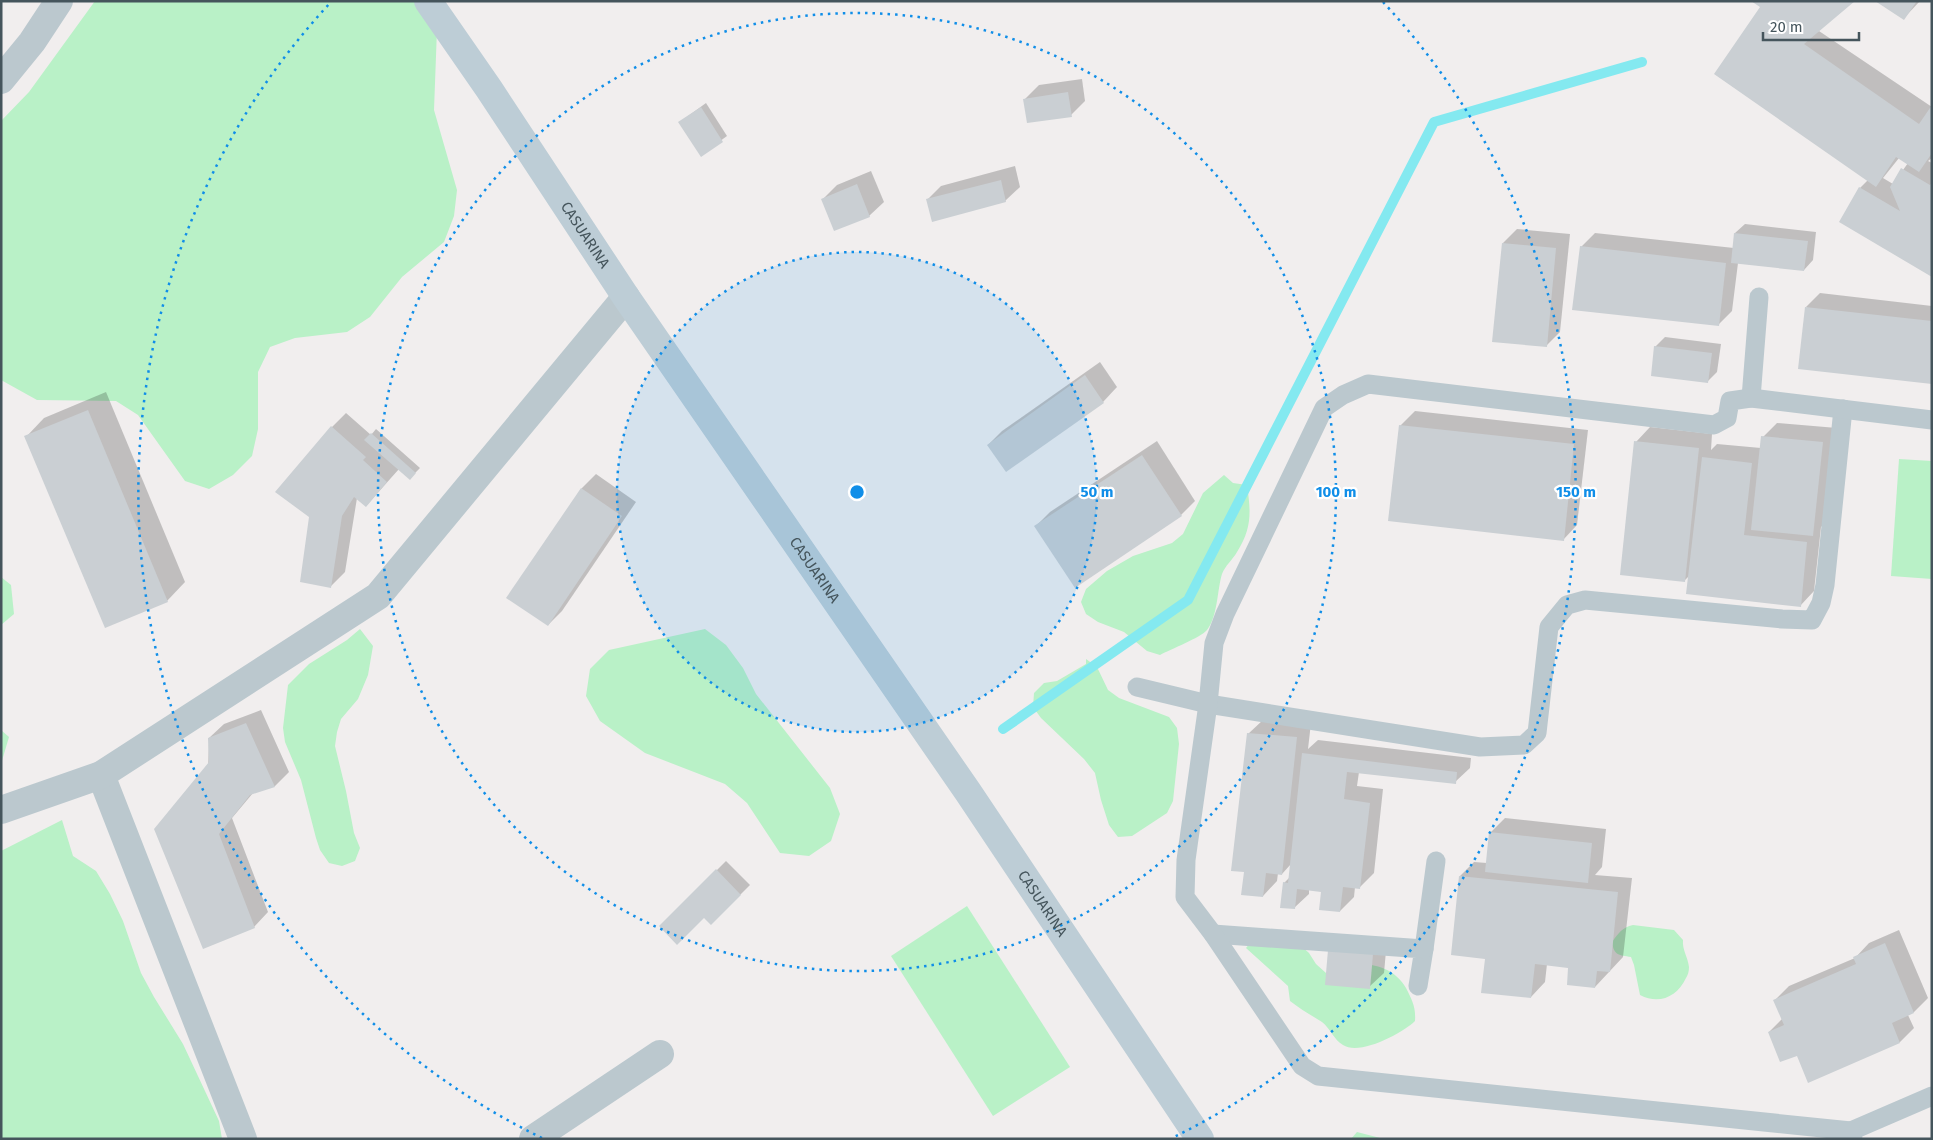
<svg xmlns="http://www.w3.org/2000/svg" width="1933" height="1140" font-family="'Fira Sans',sans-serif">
	<rect width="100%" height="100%" fill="#f1eeee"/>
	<!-- green -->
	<g fill="#b9f1c7">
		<path d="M95 1H416L437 29 434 110 457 190 454 216 444 242 402 277 370 317 347 332 295 338 270 347 258 372V429L252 456 233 475 209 489 185 481 138 415 116 401 37 400 1 380V121L29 92Z"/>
		<path d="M1899 459 1932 461V579L1891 576Z"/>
		<path d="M1224 475 1233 483 1247 485C1251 512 1252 528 1237 552 1233 559 1225 566 1222 574 1217 590 1218 616 1207 630 1200 638 1171 649 1160 655L1147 651 1124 632 1098 622 1086 614 1081 602 1086 589 1107 571 1133 556 1172 543 1183 534 1203 493Z"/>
		<path d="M1 577 11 585 14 614 1 625Z"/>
		<path d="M360 629 373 646 368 675 358 699 341 719 337 732 335 746 346 791 354 833 360 848 355 861 342 866 329 863 320 850 316 838 301 780 285 742 283 728 288 685 309 664 347 640Z"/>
		<path d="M705 629 726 645 743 668 756 694 830 788 840 814 831 841 809 856 780 853 747 803 725 784 645 753 600 721 586 696 590 669 609 650Z"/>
		<path d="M1086 659 1097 667 1108 690 1119 698 1169 717 1177 728 1179 744 1173 801 1167 813 1132 836 1118 837 1109 825 1101 800 1095 773 1084 759 1041 718 1033 707 1034 693 1044 683 1057 681 1086 664Z"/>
		<path d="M1 730 9 737 1 764Z"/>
		<path d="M62 820 73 856 96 871 110 894 123 921 141 973 154 997 183 1044 219 1121 222 1139H1V851Z"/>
		<path d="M967 906 1070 1067 993 1116 891 956Z"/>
		<path d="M1633 925 1674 930 1683 940C1682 950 1688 957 1689 967 1689 971 1688 975 1686 978 1677 997 1659 1005 1640 995L1634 965 1631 957C1619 955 1614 956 1612 942 1618 934 1622 927 1633 925Z"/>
		<path d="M1255 937H1291L1309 953 1316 964 1326 973C1335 971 1344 966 1352 965 1374 962 1395 969 1406 988 1412 1000 1416 1007 1415 1021 1403 1033 1360 1056 1343 1045 1334 1040 1330 1028 1322 1022 1311 1015 1300 1009 1290 1001L1288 986 1246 948Z"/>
		<path d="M1357 1132 1384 1139H1351Z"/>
	</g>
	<!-- shadow -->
	<g fill="#0003" fill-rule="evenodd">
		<path d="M1877 1H1920L1904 18Z"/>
		<path d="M1819 31 1932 107V158L1928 161 1932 163V275L1841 222 1860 188 1868 180 1715 74ZM1899 158 1908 163 1893 184 1883 178Z"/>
		<path d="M1082 79 1085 101 1071 115 1025 99 1039 85Z"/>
		<path d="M706 103 727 136 701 155 680 122Z"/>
		<path d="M1015 166 1020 187 1005 201 927 200 941 186Z"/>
		<path d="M871 171 884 202 869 216 823 199 837 185Z"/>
		<path d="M1745 224 1816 232 1813 260 1804 270 1738 263 1732 311 1718 325 1581 247 1595 233 1734 248 1735 233Z"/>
		<path d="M1517 229 1570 234 1560 332 1546 346 1503 243Z"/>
		<path d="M1820 293 1932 306V383L1806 307Z"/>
		<path d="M1665 337 1721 344 1717 372 1708 381 1655 347Z"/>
		<path d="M1100 362 1117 387 1103 402 988 445 1002 431Z"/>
		<path d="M106 392 185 582 167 601 26 437 44 418Z"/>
		<path d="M1415 411 1588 430 1577 525 1563 540 1400 426Z"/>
		<path d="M346 413 371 435 376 429 420 468 414 474 399 469 366 506 357 498 345 572 331 586 332 427Z"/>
		<path d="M1777 423 1837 428 1827 521 1821 527 1814 591 1800 606 1689 576 1684 581 1636 442 1650 427 1712 434 1711 450 1717 444 1761 448 1763 437Z"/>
		<path d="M1157 441 1195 501 1181 515 1036 526 1050 512Z"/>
		<path d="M596 474 636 502 562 611 548 625 508 597 582 488Z"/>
		<path d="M261 710 289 772 275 786 253 793 232 818 268 912 254 927 203 947 209 738 224 724Z"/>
		<path d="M1263 720 1311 723 1308 749 1318 740 1471 758 1470 768 1455 782 1359 772 1357 786 1383 789 1374 873 1360 887H1355L1354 897 1340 911 1323 891 1309 889V894L1294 908 1284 883 1290 877 1291 864 1282 874 1278 873 1277 881 1263 896 1246 871 1248 734Z"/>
		<path d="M1505 818 1606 829 1602 867 1595 875 1632 878 1623 957 1595 987 1570 967 1547 964 1545 982 1531 997 1486 958 1460 876 1474 862 1487 863 1490 833Z"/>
		<path d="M726 861 750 885 711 924 704 916 661 926Z"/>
		<path d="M1899 930 1928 998 1914 1012 1908 1015 1914 1028 1900 1042 1797 1054 1769 1032 1782 1019 1775 1000 1789 986 1855 958 1869 943Z"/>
		<path d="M1387 940 1384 973 1369 987 1327 984Z"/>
	</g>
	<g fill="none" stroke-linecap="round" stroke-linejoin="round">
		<!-- stream -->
		<path stroke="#84e9f0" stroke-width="10" d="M1003 729 1188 600 1434 122 1642 62"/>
	</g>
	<!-- building -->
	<g fill="#cacfd3">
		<path d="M1751 1H1855L1804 44 1919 124 1932 105V153L1919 172 1896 157 1876 187 1714 74 1760 7Z"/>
		<path d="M1875 1H1917L1904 20Z"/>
		<path d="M1068 92 1072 117 1027 123 1023 99Z"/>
		<path d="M701 107 723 142 701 157 678 122Z"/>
		<path d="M1901 168 1930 185 1932 183V277L1839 222 1859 187 1900 211 1890 187Z"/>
		<path d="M1001 180 1006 202 932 222 926 199Z"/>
		<path d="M857 184 870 217 834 231 821 199Z"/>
		<path d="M1734 233 1808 241 1804 271 1731 263Z"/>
		<path d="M1502 243 1556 248 1547 347 1492 342Z"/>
		<path d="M1580 246 1726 263 1719 326 1572 310Z"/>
		<path d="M1805 307 1932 321V384L1798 369Z"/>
		<path d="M1654 346 1712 353 1708 383 1651 376Z"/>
		<path d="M1085 375 1104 403 1006 472 987 445Z"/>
		<path d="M88 410 168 602 105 628 24 436Z"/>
		<path d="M1399 425 1574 444 1564 541 1388 521Z"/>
		<path d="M331 426 366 457 363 460 387 482 366 507 354 497 342 516 331 588 300 582 309 517 275 492Z"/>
		<path d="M371 433 416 473 410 480 364 440Z"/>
		<path d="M1761 436 1823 442 1813 536 1751 530Z"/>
		<path d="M1634 441 1699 448 1685 582 1620 575Z"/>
		<path d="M1142 455 1182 516 1075 588 1034 526Z"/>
		<path d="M1702 457 1752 463 1744 535 1807 542 1801 607 1686 594Z"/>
		<path d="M581 488 622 516 548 626 506 598Z"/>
		<path d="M246 723 275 787 250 795 219 834 255 928 203 949 154 829 209 762 208 738Z"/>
		<path d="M1247 733 1297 737 1282 875 1266 873 1263 897 1241 895 1244 872 1231 871Z"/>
		<path d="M1302 753 1457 772 1456 784 1347 772 1344 799 1370 803 1360 889 1343 887 1340 912 1319 910 1321 892 1297 889 1295 909 1280 908 1283 882 1288 883Z"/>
		<path d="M1489 832 1592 843 1588 883 1485 872Z"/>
		<path d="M716 869 741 895 711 925 704 918 677 945 659 926Z"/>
		<path d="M1459 876 1618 892 1610 972 1597 971 1595 988 1567 985 1568 968 1535 964 1531 998 1481 993 1485 959 1451 955Z"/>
		<path d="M1885 943 1914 1013 1892 1023 1900 1043 1808 1083 1797 1056 1780 1062 1768 1032 1784 1025 1773 1000 1856 964 1853 957Z"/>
		<path d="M1328 950 1373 954 1370 989 1325 985Z"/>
	</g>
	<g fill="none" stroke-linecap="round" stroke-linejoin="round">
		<!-- lane -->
		<g stroke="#bbc8ce" stroke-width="19">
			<path d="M1751 398 1759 297"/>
			<path d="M1137 687 1208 704 1480 747 1524 745 1537 733 1549 627 1567 605 1585 600 1782 619 1812 620 1821 603 1825 585 1843 409"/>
			<path d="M1213 934 1424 949 1418 986"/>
			<path d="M1424 949 1436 861"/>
			<path d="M1851 1131 1932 1096"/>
			<path d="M1853 1139 1851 1131 1318 1076 1302 1066 1213 934 1185 897 1186 860 1208 704 1214 643 1225 614 1324 408 1343 395 1368 384 1714 425 1727 418 1730 401 1751 398 1932 420"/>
		</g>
		<!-- street -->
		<g stroke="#bbc8ce" stroke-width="28">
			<path d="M1 80 32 42 59 1"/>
			<path d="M101 775 243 1139"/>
			<path d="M1 810 101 775 378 596 626 297"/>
			<path d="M533 1139 660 1054"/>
		</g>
		<!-- secondary -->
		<path stroke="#bdcdd6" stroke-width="28" id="s1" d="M428 1 489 89 626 297 968 792 1200 1139"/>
	</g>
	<!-- distance rings -->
	<circle cx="857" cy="492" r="240" fill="#108ee8" fill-opacity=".12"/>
	<g fill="none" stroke="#108ee8" stroke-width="2.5" stroke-dasharray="2.5 5">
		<circle cx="857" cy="492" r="240"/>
		<circle cx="857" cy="492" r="479"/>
		<path d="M542 1138A719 719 0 0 1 331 2M1383 2A719 719 0 0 1 1172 1138"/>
	</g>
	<g text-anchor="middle" stroke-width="4.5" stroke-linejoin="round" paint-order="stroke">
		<!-- street labels -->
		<g font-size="15" fill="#45555c" stroke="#fff">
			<text dy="5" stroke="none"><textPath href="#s1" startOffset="282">CASUARINA</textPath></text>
			<text dy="5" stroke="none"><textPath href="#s1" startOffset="688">CASUARINA</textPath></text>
			<text dy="5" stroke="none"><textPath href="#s1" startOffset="1092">CASUARINA</textPath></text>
		</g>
	</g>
	<circle cx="857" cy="492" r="8" fill="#108ee8" stroke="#fff" stroke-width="2.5"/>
	<g font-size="15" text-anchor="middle" font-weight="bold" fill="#108ee8" stroke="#fff" stroke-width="4.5" stroke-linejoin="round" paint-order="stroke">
		<text x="1097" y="497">50 m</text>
		<text x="1336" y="497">100 m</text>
		<text x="1576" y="497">150 m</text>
	</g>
	<!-- border -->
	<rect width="1933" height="1140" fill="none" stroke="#45555c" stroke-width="5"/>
	<!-- scale -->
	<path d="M1763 32v8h96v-8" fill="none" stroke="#45555c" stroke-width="2.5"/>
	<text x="1770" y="32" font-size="15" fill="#45555c" stroke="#ffffff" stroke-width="4" paint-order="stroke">20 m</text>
</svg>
